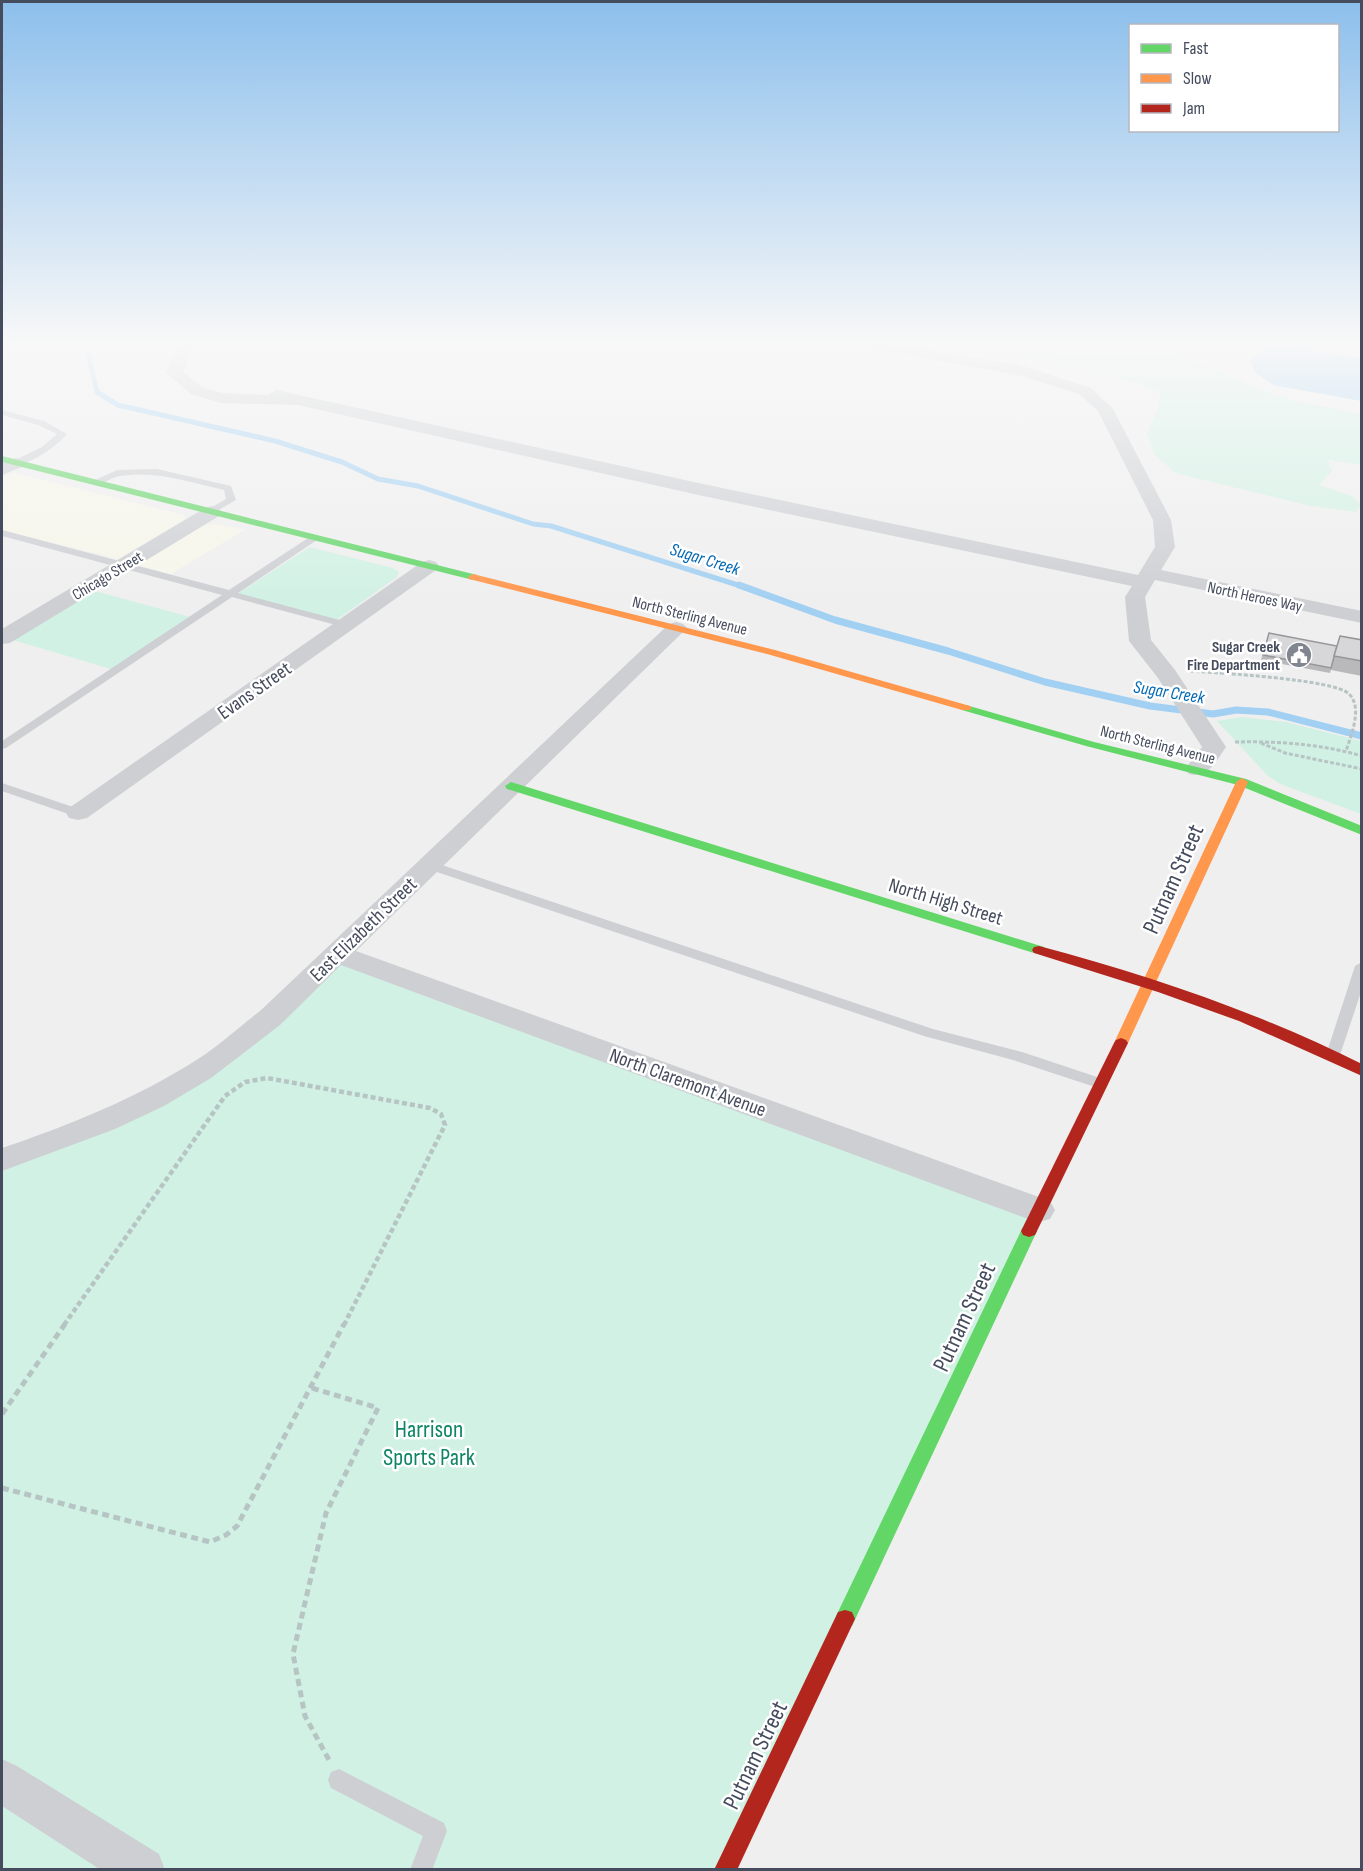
<svg xmlns="http://www.w3.org/2000/svg" width="1363" height="1871" font-family="'Sofia Sans Condensed',sans-serif">
	<rect width="100%" height="100%" fill="#f0efef"/>
	<!-- commercial -->
	<g fill="#f7f6ea">
		<path d="M14 473 184 515 185 519 118 559 2 530V476Z"/>
		<path d="M216 524 244 530 171 574 137 565 204 525Z"/>
	</g>
	<!-- green -->
	<g fill="#d1f1e4">
		<path d="M974 341H1230L1219 351 1187 356 1154 353 1204 364 1258 388 1295 401 1361 414V465L1328 460 1332 471 1319 485 1352 496 1361 505 1356 512 1311 506 1175 473 1154 454 1147 433 1158 408 1160 392C1101 368 1036 359 974 341Z"/>
		<path d="M310 547 393 568 399 572 397 577 335 621 237 594Z"/>
		<path d="M95 591 190 617 111 669 13 640Z"/>
		<path d="M1241 717 1286 722 1361 741V814L1280 784 1267 775 1217 721Z"/>
		<path d="M337 954 1039 1210 725 1869 2 1870V1160L62 1140 203 1070Z"/>
	</g>
	<!-- water -->
	<path fill="#a2d0f2" d="M1288 346 1361 358V401L1273 385 1256 373 1249 360 1264 348Z"/>
	<g fill="none" stroke-linecap="round" stroke-linejoin="round">
		<!-- stream-far1 -->
		<path stroke="#a2d0f2" stroke-width="5" d="M85 341 97 392 118 405 275 441 342 462 378 479 418 486 533 524 551 526 744 587"/>
		<!-- stream -->
		<path stroke="#a2d0f2" stroke-width="7" d="M739 585 835 620 948 651 1045 682 1150 706 1213 714 1236 710 1268 712 1362 736"/>
		<!-- path-far2 -->
		<g stroke="#b7c4c4" stroke-width="3" stroke-dasharray="4 2" stroke-linecap="butt">
			<path d="M1190 671C1217 673 1334 679 1349 694 1363 707 1351 736 1346 751"/>
			<path d="M1235 742C1278 741 1321 744 1362 756"/>
			<path d="M1261 743 1285 753 1362 769"/>
		</g>
		<!-- path-far1 -->
		<path stroke="#b7c4c4" stroke-width="4.5" stroke-dasharray="5 3" stroke-linecap="butt" d="M64 1325 225 1096 245 1082 267 1078 430 1108 441 1114 445 1125 344 1325"/>
		<!-- path -->
		<g stroke="#b7c4c4" stroke-width="5" stroke-dasharray="7 4.5" stroke-linecap="butt">
			<path d="M312 1388 378 1408 326 1513 293 1654 305 1716 329 1760"/>
			<path d="M2 1414 65 1324"/>
			<path d="M2 1488 210 1542 226 1535 237 1526 344 1324"/>
		</g>
		<!-- lane -->
		<g fill="#cdcfd3" fill-rule="evenodd">
			<path d="M2 410 44 421 67 434C57 446 29 466 13 465V461L42 447 57 434 38 425 2 415Z"/>
			<path d="M157 469 231 486 236 500 210 515 207 514V510L226 499 224 490C190 482 155 470 120 476 110 477 99 489 89 483L117 470Z"/>
			<path d="M2 530 229 590 311 536H317V540L238 593 351 623 352 625 347 628 232 597 6 748 2 749V741L222 595 2 536Z"/>
			<path d="M2 783 82 810 84 813 82 816H74L2 791Z"/>
			<path d="M430 861 933 1029 1022 1052 1106 1080 1108 1084 1106 1088 1101 1089 1013 1060 924 1036 425 868 424 865Z"/>
			<path d="M1362 962V989L1340 1055 1338 1059H1328L1326 1055 1355 966Z"/>
			<path d="M339 1769 444 1823 447 1831 432 1870H410L423 1836 331 1788 328 1780 331 1772Z"/>
		</g>
		<!-- street -->
		<g fill="#cdcfd3" fill-rule="evenodd">
			<path d="M2 341H23L20 344 2 352Z"/>
			<path d="M179 341H194L183 372 203 388 222 393 268 395 276 390 703 484 1138 575 1155 547 1153 520 1098 411 1079 394 1018 375 856 346 848 341H880L1020 365 1091 388 1113 409 1171 520 1175 547 1161 570 1362 611V623L1155 580 1145 597 1151 640 1175 670 1226 747C1216 761 1208 779 1189 774L1185 769 1202 747 1158 678 1129 641 1125 597 1132 586 703 496 298 405 221 403 191 394 166 373Z"/>
			<path d="M16 458 22 459 25 463 22 467 2 475V463Z"/>
			<path d="M212 506 219 508 221 512 219 516 10 643 2 644V629L205 508Z"/>
			<path d="M429 560 436 562 439 566 436 570 87 818 78 820 69 818 66 813 69 808 422 562Z"/>
			<path d="M676 622 683 624 687 628 683 632 356 951 1050 1201 1055 1210 1050 1219 1039 1222 1028 1219 341 965 280 1025 211 1078 164 1106 115 1129 2 1171V1148C70 1125 137 1098 198 1059 220 1045 239 1027 260 1011L669 624Z"/>
			<path d="M2 1759 17 1766 159 1854 165 1870H101L2 1806Z"/>
		</g>
		<!-- fast -->
		<g fill="#63d668" fill-rule="evenodd">
			<path d="M2 456 477 575 478 577 473 580 2 462Z"/>
			<path d="M966 705 1094 742 1246 779 1362 826V835L1238 785 1086 746 962 710 960 708Z"/>
			<path d="M511 782 1044 947 1046 950 1044 953H1034L507 789 505 786Z"/>
			<path d="M1029 1225 1035 1227 1037 1231 852 1626 845 1628 838 1626 835 1619 838 1612 1021 1231 1023 1227Z"/>
		</g>
		<!-- slow -->
		<g fill="#ff974d" fill-rule="evenodd">
			<path d="M473 574 775 650 970 706 972 708 970 710H962L767 654 469 579 468 577Z"/>
			<path d="M1242 778 1248 782 1128 1043 1126 1046H1116L1114 1043 1236 782Z"/>
		</g>
		<!-- jam -->
		<g fill="#b3261e" fill-rule="evenodd">
			<path d="M1039 946C1149 975 1260 1013 1362 1064V1076L1239 1021 1158 992 1034 953 1032 950 1034 947Z"/>
			<path d="M1121 1038 1126 1040 1128 1043 1037 1231 1035 1235 1029 1237 1023 1235 1021 1231 1114 1043 1116 1040Z"/>
			<path d="M845 1610 852 1612 855 1619 737 1870H714L838 1612Z"/>
		</g>
	</g>
	<!-- wall -->
	<path fill="#b9b8bb" d="M1269 633 1337 646 1362 640V676L1331 670 1330 673 1261 660Z"/>
	<!-- building -->
	<g fill="#d7d6d9" stroke="#969698" stroke-width="1.5">
		<path d="M1269 633 1337 646 1331 668 1263 655Z"/>
		<path d="M1340 636 1362 640V661L1334 656Z"/>
	</g>
	<!-- sky -->
	<linearGradient id="sky" x2="0" y2="1"><stop stop-color="#8cbfec"/><stop offset="0.57" stop-color="#f8f8f8"/><stop offset="1" stop-color="#f8f8f8" stop-opacity="0"/></linearGradient>
	<rect width="1363" height="602" fill="url(#sky)"/>
	<!-- icons -->
	<defs>
		<g id="civic-disc" transform="scale(1.35)"><circle r="9.5" fill="#818590" stroke="#fff"/><path d="M-.6-6.5H3V-4.5H.6V-3L4-1V1h2V6H-6V1h2V-1L-.6-3ZM-1.2 2.5V6h2.4V2.5Z" fill="#fff"/></g>
	</defs>
	<g fill-rule="evenodd">
		<use href="#civic-disc" x="1299" y="655"/>
	</g>
	<g text-anchor="middle" stroke-width="5" stroke-linejoin="round" paint-order="stroke">
		<!-- far-street labels -->
		<g font-size="16" fill="#454c5d" stroke="#fff">
			<text transform="translate(107 575) rotate(-31)" y="6">Chicago Street</text>
			<text transform="translate(1255 596) rotate(12)" y="6">North Heroes Way</text>
			<text transform="translate(690 615) rotate(14)" y="6">North Sterling Avenue</text>
			<text transform="translate(1158 744) rotate(14)" y="6">North Sterling Avenue</text>
		</g>
		<!-- far-poi labels -->
		<g font-size="16" font-weight="bold" fill="#454c5d" stroke="#fff" text-anchor="end">
			<text x="1280" y="652">Sugar Creek<tspan x="1280" dy="18">Fire Department</tspan></text>
		</g>
		<!-- far-water labels -->
		<g font-size="18" font-style="italic" fill="#0068b5" stroke="#fff">
			<text transform="translate(705 559) rotate(17)" y="6">Sugar Creek</text>
			<text transform="translate(1169 692) rotate(9)" y="6">Sugar Creek</text>
		</g>
		<!-- street labels -->
		<g font-size="20" fill="#454c5d" stroke="#fff">
			<text transform="translate(254 690) rotate(-35)" y="7">Evans Street</text>
			<text transform="translate(946 901) rotate(17)" y="7">North High Street</text>
			<text transform="translate(363 929) rotate(-44)" y="7">East Elizabeth Street</text>
			<text transform="translate(688 1082) rotate(20)" y="7">North Claremont Avenue</text>
		</g>
		<!-- near-street labels -->
		<g font-size="24" fill="#454c5d" stroke="#fff">
			<text transform="translate(1173 879) rotate(-66)" y="8">Putnam Street</text>
			<text transform="translate(964 1317) rotate(-65)" y="8">Putnam Street</text>
			<text transform="translate(755 1755) rotate(-64)" y="8">Putnam Street</text>
		</g>
		<!-- near-park labels -->
		<g font-size="24" fill="#0f8563" stroke="#fff">
			<text x="429" y="1437">Harrison<tspan x="429" dy="28">Sports Park</tspan></text>
		</g>
	</g>
	<!-- border -->
	<rect width="1363" height="1871" fill="none" stroke="#454c5d" stroke-width="6"/>
	<!-- legend -->
	<rect x="1129" y="24" width="210" height="108" fill="#ffffff" stroke="#b5b7be" stroke-width="1.5"/>
	<rect x="1141" y="44" width="30" height="9" fill="#63d668" stroke="#b5b7be" stroke-width="1.5"/>
	<text x="1183" y="54" font-size="18" fill="#454c5d">Fast</text>
	<rect x="1141" y="74" width="30" height="9" fill="#ff974d" stroke="#b5b7be" stroke-width="1.5"/>
	<text x="1183" y="84" font-size="18" fill="#454c5d">Slow</text>
	<rect x="1141" y="104" width="30" height="9" fill="#b3261e" stroke="#b5b7be" stroke-width="1.5"/>
	<text x="1183" y="114" font-size="18" fill="#454c5d">Jam</text>
</svg>
